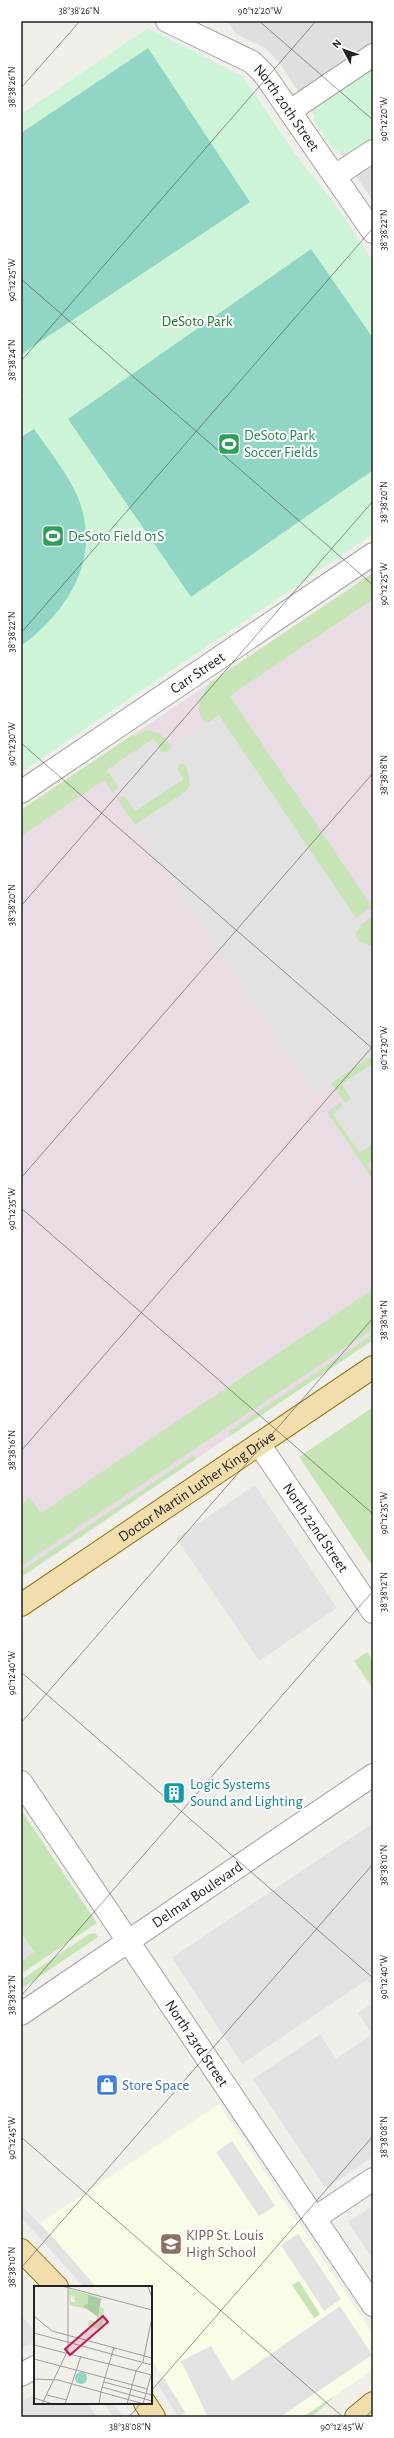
<svg xmlns="http://www.w3.org/2000/svg" width="394" height="2438" font-family="'Alegreya Sans',sans-serif">
	<rect width="100%" height="100%" fill="#f1efea"/>
	<!-- residential -->
	<path fill="#e0dfdf" d="M227 21H373V201L277 60 265 48 236 34Z"/>
	<!-- industrial -->
	<path fill="#e9dce5" d="M373 573V1340L21 1577V810Z"/>
	<!-- education -->
	<path fill="#f9fce7" d="M219 2104 373 2334V2369L336 2395 312 2417H186L185 2412 151 2359V2287H96L40 2223Z"/>
	<!-- grass -->
	<g fill="#c7e4b6">
		<path d="M373 573V599L230 696 372 907 356 918 219 716 207 723 205 722C192 709 202 694 211 682Z"/>
		<path d="M146 730 159 733 172 746 165 753 162 752 153 739 107 770 118 787 113 793 104 780 21 836V810L132 735 135 736Z"/>
		<path d="M180 763 184 764 190 777V786L184 793 135 825 117 798 124 796 135 811 184 779 177 769Z"/>
		<path d="M373 916V947L360 942 354 934 361 927 360 925Z"/>
		<path d="M373 1055V1064L342 1084 351 1097 346 1104 331 1083Z"/>
		<path d="M340 1103 343 1106 333 1114 359 1152 373 1145V1160L367 1165 373 1173V1180L327 1112Z"/>
		<path d="M373 1289V1329L21 1566V1505L30 1498 41 1513Z"/>
		<path d="M373 1334V1340L230 1436 228 1432Z"/>
		<path d="M373 1407V1567L299 1457Z"/>
		<path d="M194 1455 196 1459 21 1577V1571Z"/>
		<path d="M367 1652 373 1661V1689L354 1661Z"/>
		<path d="M21 1810 97 1923 21 1974V1961L34 1952 21 1933Z"/>
		<path d="M95 1933 98 1937 21 1989V1980L89 1934Z"/>
		<path d="M299 2281 320 2314 314 2318 292 2285Z"/>
		<path d="M336 2395 312 2417H303Z"/>
	</g>
	<!-- park -->
	<g fill="#cdf4d6">
		<path d="M148 28 242 76 301 162 332 200 373 261V534L21 772V400L25 397 21 392V114Z"/>
		<path d="M373 66V141C335 164 336 152 314 120L316 106Z"/>
	</g>
	<!-- pitch -->
	<g fill="#91d6c5">
		<path d="M148 48 250 202 23 353 21 350V133Z"/>
		<path d="M311 249 373 338V470L191 597 68 419Z"/>
		<path d="M34 429C48 449 65 470 76 493 104 554 70 610 21 646V437Z"/>
	</g>
	<!-- parking -->
	<g fill="#e2e2e2">
		<path d="M219 715 361 927 355 932 357 940 373 947V1055L315 1094 135 825 184 793 190 786 188 769 184 764 180 763 177 769 184 779 135 811 107 770 154 739 162 752 165 753Z"/>
		<path d="M373 1064V1145L359 1152 333 1114 351 1099 342 1084Z"/>
		<path d="M255 1485 337 1608 259 1661 176 1538Z"/>
		<path d="M373 1823V1988L367 1980 242 2064 172 1958Z"/>
		<path d="M21 1933 34 1952 21 1961Z"/>
		<path d="M373 2003V2157L326 2189 253 2079 320 2034 336 2059 372 2034 358 2013Z"/>
		<path d="M232 2141 275 2206 259 2216 216 2152Z"/>
		<path d="M21 2205 57 2242 96 2287H84L21 2217Z"/>
		<path d="M373 2206V2259L348 2222Z"/>
		<path d="M298 2234 341 2299 324 2311 281 2245Z"/>
		<path d="M340 2306 372 2355 280 2417H208L181 2361 211 2346 232 2381Z"/>
		<path d="M21 2315 35 2331V2341L21 2349Z"/>
		<path d="M164 2379 185 2412 178 2417 157 2383Z"/>
		<path d="M35 2394V2403H87L97 2417H21V2402Z"/>
		<path d="M104 2403H113L122 2416 113 2417Z"/>
	</g>
	<g fill="none" stroke-linecap="round" stroke-linejoin="round">
		<!-- minor casing -->
		<g stroke="#a3a3a3" stroke-width="24">
			<g id="minor">
				<path id="s1" d="M167 21 252 62 264 74 373 232"/>
				<path d="M290 111 373 55"/>
				<path d="M335 176 373 151"/>
				<path id="s2" d="M21 792 373 554"/>
				<path id="s3" d="M259 1444 373 1612"/>
				<path id="s4" d="M21 1782 373 2305"/>
				<path id="s5" d="M21 2014 373 1775"/>
				<path d="M315 2218 373 2179"/>
				<path d="M21 2375 35 2367"/>
			</g>
		</g>
		<!-- major casing -->
		<g stroke="#8e7512" stroke-width="24">
			<g id="major">
				<path id="s6" d="M21 1605 373 1367"/>
				<path d="M21 2250 57 2287"/>
				<path d="M145 2403 154 2417"/>
				<path d="M356 2417 373 2403"/>
			</g>
		</g>
		<!-- minor -->
		<use href="#minor" stroke="#fff" stroke-width="22"/>
		<!-- major -->
		<use href="#major" stroke="#f2dead" stroke-width="22"/>
	</g>
	<!-- ticks -->
	<path fill="none" stroke="#222" stroke-width="1" stroke-opacity="0.45" d="M259 21 373 120M21 88 80 21M21 279 373 585M21 361 316 21M21 633 373 228M21 743 373 1049M21 906 373 501M21 1178 373 773M21 1208 373 1514M21 1451 373 1046M21 1672 373 1978M21 1723 373 1318M21 1996 373 1591M21 2137 343 2417M21 2268 373 1864M151 2391 373 2136M129 2417 141 2403M366 2417 373 2409"/>
	<!-- icons -->
	<defs>
		<g id="stadium-square" transform="scale(1.15)"><rect x="-9" y="-9" width="18" height="18" rx="4" fill="#2e9e5b" stroke="#fff"/><path d="M0-5a6.5 5 0 1 0 0 10a6.5 5 0 1 0 0-10ZM-3.5-1.8h7v3.6h-7Z" fill="#fff"/></g>
		<g id="building-square" transform="scale(1.15)"><rect x="-9" y="-9" width="18" height="18" rx="4" fill="#0f9aa8" stroke="#fff"/><path d="M-4-6H4V6H1V3H-1V6H-4ZM-2.5-4.3h1.7v1.8h-1.7ZM.8-4.3h1.7v1.8H.8ZM-2.5-1h1.7V.8h-1.7ZM.8-1h1.7V.8H.8Z" fill="#fff"/></g>
		<g id="shop-square" transform="scale(1.15)"><rect x="-9" y="-9" width="18" height="18" rx="4" fill="#3f7fe0" stroke="#fff"/><path d="M-5-2.5h2.3a2.7 3.5 0 0 1 5.4 0H5L5.5 6h-11ZM-1.5-2.5h3a1.5 2.3 0 0 0-3 0Z" fill="#fff"/></g>
		<g id="school-square" transform="scale(1.15)"><rect x="-9" y="-9" width="18" height="18" rx="4" fill="#8d6e63" stroke="#fff"/><path d="M0-5L7-2L0 1L-7-2ZM-4 1L0 2.5L4 1V4Q0 6-4 4Z" fill="#fff"/></g>
	</defs>
	<g fill-rule="evenodd">
		<use href="#stadium-square" x="229" y="444"/>
		<use href="#stadium-square" x="53" y="536"/>
		<use href="#building-square" x="174" y="1793"/>
		<use href="#shop-square" x="107" y="2085"/>
		<use href="#school-square" x="171" y="2244"/>
	</g>
	<g text-anchor="middle" stroke-width="4" stroke-linejoin="round" paint-order="stroke">
		<!-- street labels -->
		<g font-size="15" fill="#222" stroke="#fff">
			<text dy="5" stroke="none"><textPath href="#s1" startOffset="152">North 20th Street</textPath></text>
			<text dy="5" stroke="none"><textPath href="#s2" startOffset="213">Carr Street</textPath></text>
			<text dy="5" stroke="none"><textPath href="#s6" startOffset="212">Doctor Martin Luther King Drive</textPath></text>
			<text dy="5" stroke="none"><textPath href="#s3" startOffset="101">North 22nd Street</textPath></text>
			<text dy="5" stroke="none"><textPath href="#s5" startOffset="213">Delmar Boulevard</textPath></text>
			<text dy="5" stroke="none"><textPath href="#s4" startOffset="315">North 23rd Street</textPath></text>
		</g>
		<!-- park labels -->
		<g font-size="15" fill="#19762e" stroke="#fff">
			<text x="197" y="326">DeSoto Park</text>
		</g>
		<!-- leisure labels -->
		<g font-size="15" fill="#27864d" stroke="#fff" text-anchor="start">
			<text x="244" y="440">DeSoto Park<tspan x="244" dy="17">Soccer Fields</tspan></text>
			<text x="68" y="541">DeSoto Field 01S</text>
		</g>
		<!-- culture labels -->
		<g font-size="15" fill="#0d838f" stroke="#fff" text-anchor="start">
			<text x="190" y="1789">Logic Systems<tspan x="190" dy="17">Sound and Lighting</tspan></text>
		</g>
		<!-- shop labels -->
		<g font-size="15" fill="#366cbe" stroke="#fff" text-anchor="start">
			<text x="122" y="2090">Store Space</text>
		</g>
		<!-- education labels -->
		<g font-size="15" fill="#785e54" stroke="#fff" text-anchor="start">
			<text x="186" y="2240">KIPP St. Louis<tspan x="186" dy="17">High School</tspan></text>
		</g>
	</g>
	<!-- overview -->
	<g transform="translate(34 2286)">
		<rect width="118" height="118" fill="#f1efea"/>
		<path d="M35 3 68 12V14L55 9 54 17 49 20 53 21 52 23 36 19 35 10H39L36 11 37 16H41L40 11 46 12 35 9ZM66 21 70 23 68 44 54 40 55 34 62 35Z" fill="#c7e4b6"/>
		<path d="M54 9 67 13 64 31 49 20 54 17Z" fill="#aacba3"/>
		<path d="M41 92a6 6 0 1 1 12 0a6 6 0 1 1-12 0Z" fill="#91d6c5"/>
		<path fill="none" stroke="#9e9d9a" stroke-width="1" d="M28 0 118 24M114 0 118 12M0 30 18 45 118 72M0 47 118 79M0 59 118 89M0 73 114 103M0 93 24 94 110 118M70 96 118 109M68 101 118 115M67 105 80 61M13 109 33 114M0 112 19 118M8 118 34 64V0M31 118 47 70M65 118 67 105M93 118 102 85 109 76 118 31M109 118 118 86"/>
		<path fill="#c2185b" fill-opacity="0.15" stroke="#c2185b" stroke-width="2" d="M69 30 74 36 36 69 31 63Z"/>
		<rect width="118" height="118" fill="none" stroke="#222" stroke-width="2"/>
	</g>
	<!-- border -->
	<rect width="394" height="2438" fill="none" stroke="#ffffff" stroke-width="44"/>
	<!-- north arrow -->
	<g transform="translate(344 50) rotate(311)" stroke="#ffffff" stroke-width="3" paint-order="stroke">
	<path d="M0-3L7 15L0 10L-7 15Z" fill="#222222"/>
	<text y="-6" font-size="11" font-weight="bold" text-anchor="middle" fill="#222222">N</text>
	</g>
	<rect x="22" y="22" width="350" height="2394" fill="none" stroke="#222" stroke-width="1.5"/>
	<g font-size="10" text-anchor="middle" fill="#222">
		<text x="79" y="14">38°38'26"N</text>
		<text x="260" y="14">90°12'20"W</text>
		<text transform="translate(11 87) rotate(-90)" y="4">38°38'26"N</text>
		<text transform="translate(383 119) rotate(-90)" y="4">90°12'20"W</text>
		<text transform="translate(383 230) rotate(-90)" y="4">38°38'22"N</text>
		<text transform="translate(11 280) rotate(-90)" y="4">90°12'25"W</text>
		<text transform="translate(11 360) rotate(-90)" y="4">38°38'24"N</text>
		<text transform="translate(383 502) rotate(-90)" y="4">38°38'20"N</text>
		<text transform="translate(383 584) rotate(-90)" y="4">90°12'25"W</text>
		<text transform="translate(11 632) rotate(-90)" y="4">38°38'22"N</text>
		<text transform="translate(11 744) rotate(-90)" y="4">90°12'30"W</text>
		<text transform="translate(383 775) rotate(-90)" y="4">38°38'18"N</text>
		<text transform="translate(11 905) rotate(-90)" y="4">38°38'20"N</text>
		<text transform="translate(383 1048) rotate(-90)" y="4">90°12'30"W</text>
		<text transform="translate(11 1209) rotate(-90)" y="4">90°12'35"W</text>
		<text transform="translate(383 1320) rotate(-90)" y="4">38°38'14"N</text>
		<text transform="translate(11 1450) rotate(-90)" y="4">38°38'16"N</text>
		<text transform="translate(383 1513) rotate(-90)" y="4">90°12'35"W</text>
		<text transform="translate(383 1592) rotate(-90)" y="4">38°38'12"N</text>
		<text transform="translate(11 1673) rotate(-90)" y="4">90°12'40"W</text>
		<text transform="translate(383 1865) rotate(-90)" y="4">38°38'10"N</text>
		<text transform="translate(383 1977) rotate(-90)" y="4">90°12'40"W</text>
		<text transform="translate(11 1995) rotate(-90)" y="4">38°38'12"N</text>
		<text transform="translate(383 2137) rotate(-90)" y="4">38°38'08"N</text>
		<text transform="translate(11 2138) rotate(-90)" y="4">90°12'45"W</text>
		<text transform="translate(11 2267) rotate(-90)" y="4">38°38'10"N</text>
		<text x="130" y="2430">38°38'08"N</text>
		<text x="342" y="2430">90°12'45"W</text>
	</g>
</svg>
